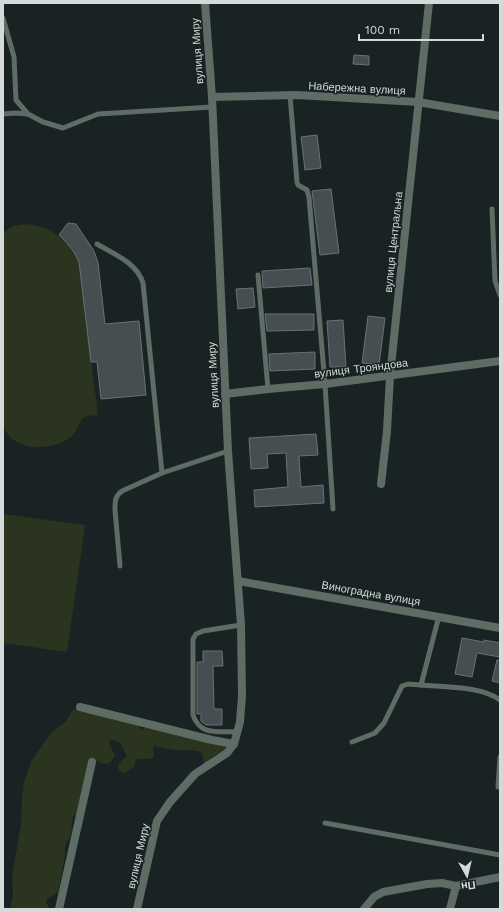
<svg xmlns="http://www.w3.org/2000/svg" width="503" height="912" font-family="'Work Sans',sans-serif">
	<rect width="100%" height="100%" fill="#1a2323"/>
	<!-- green -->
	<g fill="#2a341f">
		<path d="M25 224C50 226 68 239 79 262L98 415C94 416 89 415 85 417 78 420 78 432 71 437 59 447 35 450 21 444 13 441 7 434 3 427V233L13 226Z"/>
		<path d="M3 514 85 525 67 652 3 643Z"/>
		<path d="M80 709 136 724 143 730 145 726 225 745 227 748 226 751 212 757 206 764 204 763 201 752C192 749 184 751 174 750 167 749 161 747 154 746L153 749 154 757C148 761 142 757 136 760L134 767 125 773 119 770 118 765 122 760 127 757 121 743 112 740 109 742 110 746 115 755C110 767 104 765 94 759L77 814 73 816 71 834 65 846V856L58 892 47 899 46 902 50 909H10L13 896 12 877 21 825 22 798 24 782 31 762 50 734 66 721 73 710Z"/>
	</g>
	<!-- building -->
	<g fill="#464e52" stroke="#697176">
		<path d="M354 55 369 56V65L353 64Z"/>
		<path d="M317 135 321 168 305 170 301 137Z"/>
		<path d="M331 189 339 253 320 255 312 191Z"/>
		<path d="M68 223 76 224 94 251 98 263 105 324 139 321 146 395 101 399 97 362H91L79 262 74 252 66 242 59 235Z"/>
		<path d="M310 268 312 285 263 288 262 271Z"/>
		<path d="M253 288 255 307 238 309 236 289Z"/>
		<path d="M265 314H314V330L267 331Z"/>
		<path d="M368 316 385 318 379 365 362 363Z"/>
		<path d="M343 320 346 367H330L327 321Z"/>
		<path d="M315 352V369L270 371 269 354Z"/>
		<path d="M316 434 318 455 299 456 301 487 323 485 324 503 255 507 254 490 288 487 286 453 267 454 268 468 251 469 249 438Z"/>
		<path d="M462 638 484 642V640L500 643V657L477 653 472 677 455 674Z"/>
		<path d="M203 651H222L223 666H213L214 709H222V725H206L201 721V714H197V662H203Z"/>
		<path d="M497 660H500V683L492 681Z"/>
	</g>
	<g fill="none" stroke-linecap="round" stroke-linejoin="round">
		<!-- lane -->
		<g stroke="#5d6c64" stroke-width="5">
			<path d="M3 18 14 57 16 100 28 114"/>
			<path d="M290 95 297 182 298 185 307 190 309 197 325 384 333 509"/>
			<path d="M3 114 16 113 28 114 43 122 63 128 98 114 212 107"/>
			<path d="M492 209 495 281 500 295"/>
			<path d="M97 244C114 254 137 263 143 283L162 473"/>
			<path d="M258 275 268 389"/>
			<path d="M120 566 115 510C115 501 115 496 122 491L162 473 228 451"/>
			<path d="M421 685C443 687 482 686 500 700"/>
			<path d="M237 732C218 731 200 736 193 715V639L196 634 203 631 241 625"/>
			<path d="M352 742 375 733 384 723 402 686 408 684 421 685 439 616"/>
			<path d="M498 787 500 757"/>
			<path d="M325 823 500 855"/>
		</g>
		<!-- street -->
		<g stroke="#5d6c64" stroke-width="8">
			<path d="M212 97 297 95 418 102 500 116"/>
			<path d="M225 394 268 389 325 384 500 361"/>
			<path d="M381 484 387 431 390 376 429 3"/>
			<path d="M238 581 500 628"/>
			<path d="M80 707 212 740 234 744 240 722 242 696 241 625 228 451 212 97 205 3"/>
			<path d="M59 909 92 762"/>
			<path d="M137 909 157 821 170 802 195 774 227 753 234 744"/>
			<path d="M364 909 374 897 383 892 427 884 442 883 456 886 500 877"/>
			<path d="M450 909 456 886"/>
		</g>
	</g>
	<g text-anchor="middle" stroke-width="3" stroke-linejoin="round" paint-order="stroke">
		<!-- street labels -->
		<g font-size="11" fill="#d4dada" stroke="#1a2323">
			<text transform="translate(197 51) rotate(-94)" y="4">вулиця Миру</text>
			<text transform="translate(357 88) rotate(3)" y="4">Набережна вулиця</text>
			<text transform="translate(393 242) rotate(-84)" y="4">вулиця Центральна</text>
			<text transform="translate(361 368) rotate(-7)" y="4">вулиця Трояндова</text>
			<text transform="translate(213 375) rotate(-93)" y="4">вулиця Миру</text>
			<text transform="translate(371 593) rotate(10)" y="4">Виноградна вулиця</text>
			<text transform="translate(138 856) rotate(-77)" y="4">вулиця Миру</text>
		</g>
	</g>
	<!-- border -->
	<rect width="503" height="912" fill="none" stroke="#d4dada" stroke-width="8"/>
	<!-- north arrow -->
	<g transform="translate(467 876) rotate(172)" stroke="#1a2323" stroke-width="3" paint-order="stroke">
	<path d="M0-3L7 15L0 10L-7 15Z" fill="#d4dada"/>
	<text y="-6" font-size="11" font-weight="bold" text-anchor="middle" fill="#d4dada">Пн</text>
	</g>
	<!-- scale -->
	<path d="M359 34v6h124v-6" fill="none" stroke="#d4dada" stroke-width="2"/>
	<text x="365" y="34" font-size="12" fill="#d4dada" stroke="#1a2323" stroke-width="3" paint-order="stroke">100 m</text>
</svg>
